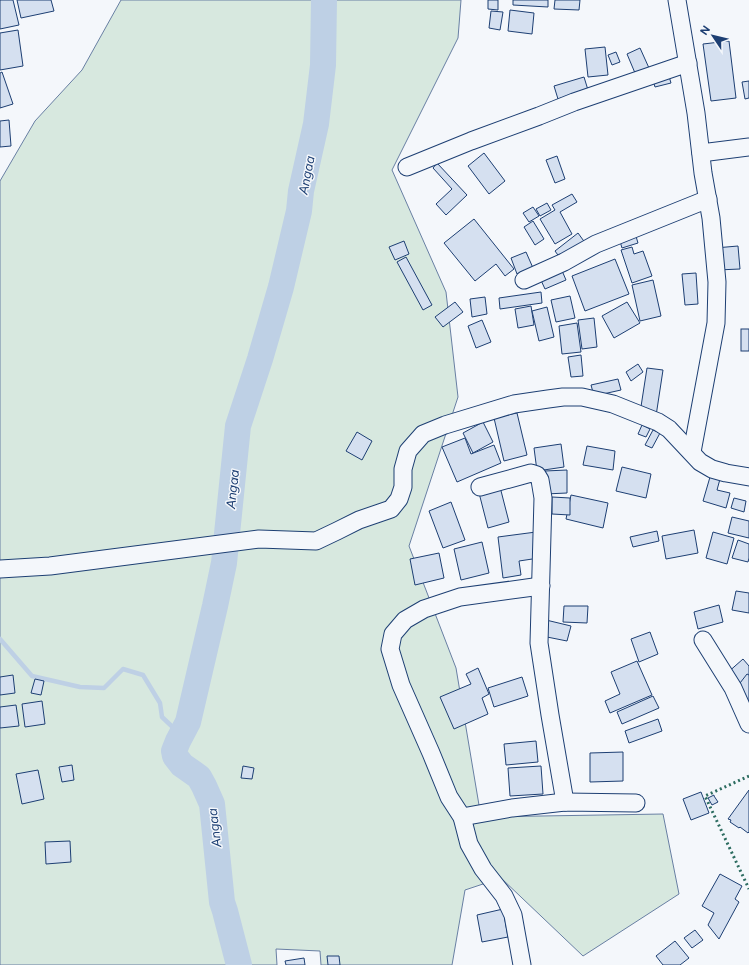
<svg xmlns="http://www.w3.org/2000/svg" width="749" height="965" font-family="Figtree,sans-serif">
	<rect width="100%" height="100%" fill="#f4f7fb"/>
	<!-- green -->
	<path fill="#d7e8df" stroke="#687fa3" d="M121 0H461L458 38 392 170 446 292 458 397 409 546 456 668 481 817 663 814 679 894 583 956 501 878 465 890 452 965H321L320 951 276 949 277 965H0V181L35 121 82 70Z"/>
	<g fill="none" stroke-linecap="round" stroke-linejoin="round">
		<!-- stream -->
		<path stroke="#bed0e5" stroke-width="4.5" d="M0 639 32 676 80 687 104 688 123 669 143 675 160 703 162 717 181 735"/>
		<!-- river -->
		<path stroke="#bed0e5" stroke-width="26" d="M239 965 225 911 222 902 212 804 204 786 199 777 182 765 175 756 174 751 178 741 188 722 215 606 224 563 238 426 260 359 281 287 299 211 301 191 316 124 323 65 324 0"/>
	</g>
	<!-- building -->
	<g fill="#d5e0f0" stroke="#1d3f73">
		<path d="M0 0H13L19 25 0 29Z"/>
		<path d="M17 0H51L54 11 21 18Z"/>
		<path d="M488 0H498V10L488 9Z"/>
		<path d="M513 0H548V7L513 5Z"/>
		<path d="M555 0H580L579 10 554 9Z"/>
		<path d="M510 10 534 13 532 34 508 31Z"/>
		<path d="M491 11 503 12 500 30 489 28Z"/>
		<path d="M18 30 23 66 0 70V33Z"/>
		<path d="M729 41 736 98 711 101 703 44Z"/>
		<path d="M605 47 608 75 588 77 585 49Z"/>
		<path d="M640 48 649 68 635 73 627 54Z"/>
		<path d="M616 52 620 62 612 65 608 55Z"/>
		<path d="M2 72 13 104 0 108V73Z"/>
		<path d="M668 73 671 83 655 87 652 77Z"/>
		<path d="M584 77 588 90 558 99 554 86Z"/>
		<path d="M749 81V98L745 99 742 82Z"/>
		<path d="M9 120 11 146 0 147V121Z"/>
		<path d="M484 153 505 181 489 194 468 166Z"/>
		<path d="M557 156 565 179 555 183 546 160Z"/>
		<path d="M437 163 467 195 446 215 436 204 452 189 433 168Z"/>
		<path d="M572 194 577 202 560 212 572 234 555 244 540 219 555 210 552 205Z"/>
		<path d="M547 203 551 210 540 216 536 209Z"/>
		<path d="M533 207 539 216 529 222 523 213Z"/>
		<path d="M474 219 514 269 505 276 496 264 475 281 444 243Z"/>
		<path d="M533 221 544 239 535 245 524 227Z"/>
		<path d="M578 233 586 244 563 262 555 251Z"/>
		<path d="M635 233 638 243 622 248 619 238Z"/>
		<path d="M404 241 409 254 395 260 389 247Z"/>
		<path d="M738 246 740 269 717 270 715 248Z"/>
		<path d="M632 247 634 254 643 251 652 276 632 283 621 250Z"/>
		<path d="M526 252 533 268 517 274 511 258Z"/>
		<path d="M406 257 432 305 423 310 397 262Z"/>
		<path d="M615 259 629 294 585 311 572 276Z"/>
		<path d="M560 266 566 280 545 289 539 276Z"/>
		<path d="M696 273 698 304 685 305 682 274Z"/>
		<path d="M653 280 661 316 640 321 632 285Z"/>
		<path d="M541 292 542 303 500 309 499 298Z"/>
		<path d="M570 296 575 318 556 322 551 300Z"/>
		<path d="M485 297 487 314 472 317 470 299Z"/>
		<path d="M455 302 463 312 443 327 435 317Z"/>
		<path d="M627 302 640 323 614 338 602 316Z"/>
		<path d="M531 306 534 325 518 328 515 309Z"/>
		<path d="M547 307 554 337 539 341 532 311Z"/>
		<path d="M594 318 597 347 582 349 578 320Z"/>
		<path d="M482 320 491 342 476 348 468 326Z"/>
		<path d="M577 323 581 352 562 354 559 326Z"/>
		<rect x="741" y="329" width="8" height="22"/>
		<path d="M581 355 583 376 571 377 568 357Z"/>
		<path d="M638 364 643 372 631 381 626 372Z"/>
		<path d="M647 368 663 370 656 416 640 413Z"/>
		<path d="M618 379 621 390 594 396 591 385Z"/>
		<path d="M517 413 527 455 504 461 494 418Z"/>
		<path d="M483 422 493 442 473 453 463 433Z"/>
		<path d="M642 425 650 429 646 437 638 434Z"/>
		<path d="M653 430 660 433 652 448 645 445Z"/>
		<path d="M357 432 372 441 362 460 346 451Z"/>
		<path d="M465 438 471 454 494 445 501 463 457 482 442 447Z"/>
		<path d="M561 444 564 467 537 471 534 448Z"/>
		<path d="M587 446 615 451 613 470 583 465Z"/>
		<path d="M622 467 651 474 646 498 616 491Z"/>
		<path d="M567 470V493L545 494V471Z"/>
		<path d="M710 477 720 479 717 490 730 493 726 508 703 501Z"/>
		<path d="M499 483 509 522 488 528 478 489Z"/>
		<path d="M571 495 608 503 603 528 566 519Z"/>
		<path d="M552 497 570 498V515L552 514Z"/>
		<path d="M734 498 746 501 744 512 731 508Z"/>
		<path d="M451 502 465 540 443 548 429 511Z"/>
		<path d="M732 517 749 521V538L728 533Z"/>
		<path d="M694 530 698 553 666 559 662 536Z"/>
		<path d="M657 531 659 541 633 547 630 537Z"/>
		<path d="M536 532 539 558 519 561 521 575 503 578 498 537Z"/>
		<path d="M713 532 734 538 727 564 706 558Z"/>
		<path d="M738 540 749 544V558L748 562 732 558Z"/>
		<path d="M482 542 489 573 461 580 454 549Z"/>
		<path d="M439 553 444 578 415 585 410 559Z"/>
		<path d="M736 591 749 593V613L732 610Z"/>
		<path d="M719 605 723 622 698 629 694 612Z"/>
		<path d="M564 606H588L587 623 563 622Z"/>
		<path d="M546 620 571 626 567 641 542 636Z"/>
		<path d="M650 632 658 654 639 662 631 639Z"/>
		<path d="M743 659 749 666V675L737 686 726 674Z"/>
		<path d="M637 661 652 695 610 713 605 701 620 694 611 672Z"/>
		<path d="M478 668 489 694 482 698 488 714 454 729 440 697 471 684 466 674Z"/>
		<path d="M747 674 749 675V704L733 692Z"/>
		<path d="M13 675 15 693 0 695V677Z"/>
		<path d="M522 677 528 696 494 707 488 688Z"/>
		<path d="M35 679 44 681 41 695 31 693Z"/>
		<path d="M653 696 659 708 622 724 617 712Z"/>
		<path d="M42 701 45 724 25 727 22 704Z"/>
		<path d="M16 705 19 726 0 728V707Z"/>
		<path d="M658 719 662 731 629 743 625 731Z"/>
		<path d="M536 741 538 762 506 765 504 744Z"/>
		<path d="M623 752V781L590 782V753Z"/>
		<path d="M72 765 74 780 62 782 59 767Z"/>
		<path d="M243 766 254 768 252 779 241 778Z"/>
		<path d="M541 766 543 794 510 796 508 768Z"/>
		<path d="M38 770 44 799 22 804 16 774Z"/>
		<path d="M749 790V832L748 833 740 827 739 828 730 822 731 820 728 819Z"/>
		<path d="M701 792 709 813 691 820 683 799Z"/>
		<path d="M714 796 718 802 712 805 708 798 714 795Z"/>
		<path d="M70 841 71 862 46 864 45 842Z"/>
		<path d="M720 874 742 886 735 899 739 902 719 939 708 925 714 913 702 906Z"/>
		<path d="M503 909 508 937 482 942 477 915Z"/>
		<path d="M695 930 703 940 692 948 684 938Z"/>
		<path d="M675 941 689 958 680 965H663L656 956Z"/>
		<path d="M327 956H339L340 965H328Z"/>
		<path d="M304 958 305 965H286L285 961Z"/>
	</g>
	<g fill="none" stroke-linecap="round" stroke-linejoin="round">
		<!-- minor casing -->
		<g stroke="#1d3f73" stroke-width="19">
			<g id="minor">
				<path d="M677 0 696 113 703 173 711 218 717 282 716 323 692 452"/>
				<path d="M701 153 749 147"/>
				<path d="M407 167 471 141 539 116 574 102 688 63"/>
				<path d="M524 280 564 262 596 244 708 199"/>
				<path d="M480 487 531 473 537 475 540 480 543 498 539 643 550 715 565 802"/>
				<path d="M0 569 50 566 259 539 316 541 337 531 359 520 391 509 399 499 403 487V469L408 451 423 434 445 425 514 404 548 399 563 397H582L613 404 658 422 669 429 700 462 712 469 726 473 749 477"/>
				<path d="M703 640 733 688 749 724"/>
				<path d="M462 817 512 808 565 802 636 803"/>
				<path d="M522 965 513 915 504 896 483 869 469 844 462 817 449 797 431 753 401 685 390 649 393 634 405 620 424 609 460 597 541 586"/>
			</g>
		</g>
		<!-- minor -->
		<use href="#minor" stroke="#f4f7fb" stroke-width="17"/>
		<!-- hedge -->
		<path stroke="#2c6c60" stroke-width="3" stroke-dasharray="2 3" stroke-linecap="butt" d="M749 776 705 796 749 889"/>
	</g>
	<g text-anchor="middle" stroke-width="3" stroke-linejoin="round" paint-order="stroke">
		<!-- water labels -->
		<g font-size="13" font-style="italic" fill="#1d3f73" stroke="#f4f7fb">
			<text transform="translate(306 175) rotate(-79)" y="5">Angaa</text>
			<text transform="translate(232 489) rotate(-84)" y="5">Angaa</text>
			<text transform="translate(214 828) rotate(-97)" y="5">Angaa</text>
		</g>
	</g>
	<!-- north arrow -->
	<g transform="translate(713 36) rotate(305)" stroke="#f4f7fb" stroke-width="3" paint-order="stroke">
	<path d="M0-3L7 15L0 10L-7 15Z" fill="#1d3f73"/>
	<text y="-6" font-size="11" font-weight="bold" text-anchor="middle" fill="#1d3f73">N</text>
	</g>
</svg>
